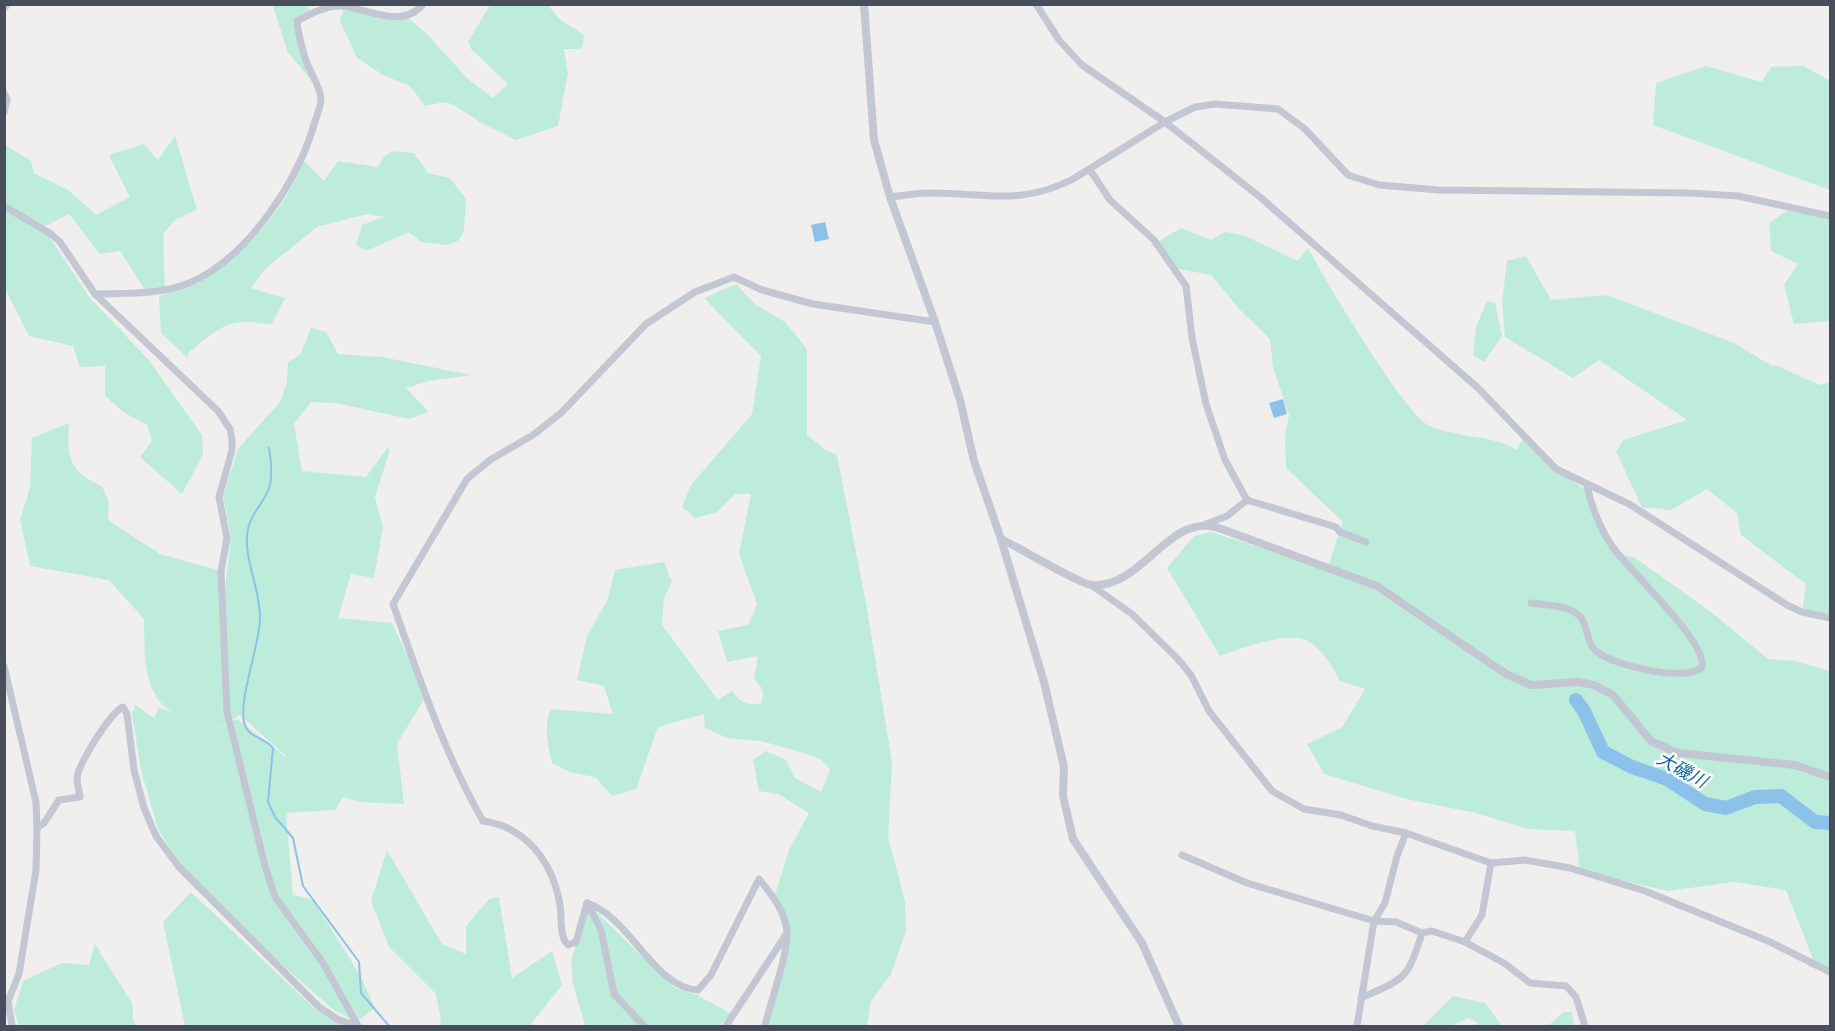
<svg xmlns="http://www.w3.org/2000/svg" width="1835" height="1031" font-family="'Golos Text','Noto Sans JP',sans-serif">
	<rect width="100%" height="100%" fill="#f1eeee"/>
	<!-- green -->
	<g fill="#bdedda" fill-rule="evenodd">
		<path d="M273 5H307L311 14 297 21 317 87 287 51Z"/>
		<path d="M490 5H548L559 19 584 35 582 49H564L568 74 558 126 516 140 483 124 454 105 445 102 425 106 410 86 383 75 357 58 340 21 343 10 409 19 425 32 468 79 493 98 508 84 471 49 468 42Z"/>
		<path d="M1706 66 1762 82 1771 67 1804 66 1830 81V190L1653 125 1656 83Z"/>
		<path d="M175 136 197 210 175 220 163 234 165 289 147 293 120 251 100 254 69 214 43 227 90 298 148 359 202 435 203 454 182 494 140 457 152 441 147 425 123 412 105 396V366L80 367 73 346 29 336 5 289 4 144 31 161 34 173 68 190 96 215 130 197 109 155 144 144 158 160Z"/>
		<path d="M393 151 414 153 428 173 450 178 466 199 464 231 459 240 448 245 421 242 409 232 366 251 356 245 362 225 384 217 367 214 317 227 265 269 251 288 285 298 271 325C228 316 221 327 188 353V358L161 333 159 296C230 271 273 231 304 161L324 181 338 161 378 167 384 156Z"/>
		<path d="M1791 208 1830 218V321L1794 324 1784 285 1798 264 1771 251 1769 223Z"/>
		<path d="M1181 228 1211 240 1225 232 1243 235 1298 261 1308 248C1325 280 1402 410 1428 425 1452 438 1494 434 1516 450L1523 439 1553 466 1588 492 1615 554 1634 557 1711 612 1768 659 1796 661 1830 671V970L1815 964 1786 890 1734 882 1668 891 1580 871 1575 831 1528 829 1476 813 1406 799 1324 774 1307 744 1342 727 1365 689 1340 681C1332 666 1323 650 1308 641 1290 630 1238 649 1220 656L1167 568 1194 536 1211 532 1327 569 1343 522 1286 468 1285 437 1289 415 1273 367 1270 339 1241 311 1211 275 1175 268 1152 245Z"/>
		<path d="M1526 256 1551 300 1607 295 1734 343 1772 366 1775 365 1820 385 1830 382V616L1802 614 1806 584 1741 535 1737 513 1707 489 1671 510 1642 507 1616 452 1623 440 1687 420 1599 360 1573 378 1505 337 1502 302 1507 261Z"/>
		<path d="M736 284 755 304 785 322 807 349V435L826 450 837 455 866 603 892 762 888 837 905 901 906 931 891 974 871 1001 867 1026H765L786 940 774 898 789 850 809 813 778 794 759 791 753 760 766 751 786 760 795 778 821 792 830 770 822 760 804 753 761 741 727 738 705 728 704 714 658 727 636 789 612 796 595 777 572 773 552 763C548 744 543 727 551 709L613 714 604 686 577 680 587 636 608 599 615 570 664 562 672 581 664 598 662 625 718 700 732 691C740 702 746 705 760 704 766 692 762 687 754 679L758 656 727 662 718 631 748 625 757 604 739 554 751 494H735L717 512 695 518 682 507 691 485 752 414 761 356 704 298Z"/>
		<path d="M1487 301 1495 303 1502 336 1484 362 1473 355 1476 327Z"/>
		<path d="M311 328 326 332 338 354 382 357 471 375 428 381 406 388 429 412 409 419 336 403 311 402 294 424 302 471 366 477 388 447 390 450 375 497 383 527 374 578 351 574 338 618 392 623 426 696 397 744 404 804 360 802 343 797 335 810 286 813 293 895 313 900 360 975 375 1008 356 1022 334 1010 193 887 158 829 141 770 132 714 135 705 154 718 159 708 172 712C141 693 145 652 144 619L109 580 30 566 20 519 30 488 32 438 69 423C67 459 68 470 102 486L109 503 108 520 160 554 218 570 223 607 231 536 223 496 238 449 280 402 287 382 288 362 300 355ZM240 715 286 756V757L237 719 216 729Z"/>
		<path d="M387 850 442 944 466 954V926L489 899 499 897 512 978 552 951 562 985 531 1024 533 1026H439L441 1021 436 994 389 947 371 901Z"/>
		<path d="M191 892 315 1009 347 1026H185L163 922Z"/>
		<path d="M587 903 675 988 695 994 732 1014 719 1026H585L573 984 571 962Z"/>
		<path d="M95 944 133 1005V1018L136 1026H19L14 1010 23 981 62 963 89 965Z"/>
		<path d="M1453 996 1485 1003 1502 1026H1477L1478 1023 1468 1018 1451 1026H1423Z"/>
		<path d="M1563 1012H1572L1574 1026H1548Z"/>
	</g>
	<!-- water -->
	<g fill="#8cc2e9">
		<path d="M825 222 829 239 815 242 811 225Z"/>
		<path d="M1283 399 1287 414 1274 418 1269 403Z"/>
	</g>
	<g fill="none" stroke-linecap="round" stroke-linejoin="round">
		<!-- stream -->
		<path stroke="#8cc2e9" stroke-width="2" d="M269 448C271 460 273 476 269 488 264 503 251 513 248 529 242 557 261 589 260 619 259 648 239 697 244 722 247 738 265 737 273 748L268 802 275 817 293 838 303 886 359 962 361 993 389 1026"/>
		<!-- river -->
		<path stroke="#8cc2e9" stroke-width="14" d="M1576 700 1584 711 1603 752 1632 767 1667 779 1705 804 1726 808 1755 797 1781 796 1815 822 1830 823"/>
		<!-- minor -->
		<g stroke="#c2c7d3" stroke-width="7">
			<path d="M1036 4 1059 40 1082 65 1165 122 1260 197 1478 388 1556 469 1629 504 1787 605 1802 612 1830 618"/>
			<path d="M4 93 7 99 4 113"/>
			<path d="M1090 170 1110 200 1154 240 1186 286 1192 338 1206 404 1225 460 1247 500 1336 527 1340 532 1366 542"/>
			<path d="M890 197C904 196 918 192 932 193 987 193 1020 206 1073 179L1165 122 1195 107 1215 104 1278 109 1305 129 1348 175 1379 185 1439 190 1689 193 1738 196 1830 216"/>
			<path d="M4 206 51 234 60 242 95 294 218 411 230 429 232 440V450L219 497 227 538 221 571 227 712 265 866 275 897 323 963 358 1026"/>
			<path d="M95 294C126 293 160 295 189 283 247 259 300 179 315 121 317 115 321 106 321 99 321 88 310 72 306 61 302 48 298 34 297 21 310 14 327 5 342 6 368 9 403 30 423 4"/>
			<path d="M1206 524 1227 516 1247 500"/>
			<path d="M1091 585 1132 614 1177 658 1191 675 1209 711 1272 791 1304 809 1341 815 1372 826 1406 833 1491 863 1525 860 1570 868 1645 891 1768 941 1830 972"/>
			<path d="M1531 603C1545 605 1564 605 1576 613 1588 620 1585 639 1594 649 1607 665 1687 683 1702 667 1708 642 1627 569 1612 546 1599 527 1592 508 1587 486"/>
			<path d="M4 666 36 802 37 828 36 870 19 974 8 1001 12 1026"/>
			<path d="M37 828 44 823 59 800 80 797C79 791 77 784 77 778 79 763 110 713 123 707L127 714 134 770 144 808 156 836 179 867 319 1007 337 1019 357 1026"/>
			<path d="M1182 855 1247 883 1374 921 1396 922 1422 933 1432 931 1465 942 1504 963 1530 983 1566 986 1576 997 1585 1026"/>
			<path d="M587 903 576 942 568 945C559 937 562 917 560 905 553 863 527 827 483 821 444 753 419 677 393 604L467 479 490 460 533 435 561 413 646 324 695 292 734 277 762 290 813 304 935 322"/>
			<path d="M587 903C630 917 654 988 698 990L711 975 759 879C770 892 787 914 787 932 787 959 771 999 765 1026"/>
			<path d="M587 903 601 930 614 994 644 1026"/>
			<path d="M1465 942 1482 915 1491 863"/>
			<path d="M1361 998C1405 978 1407 981 1422 933"/>
			<path d="M726 1026 785 936"/>
			<path d="M1357 1026 1374 921 1385 903 1397 856 1406 833"/>
		</g>
		<!-- tertiary -->
		<g stroke="#c2c7d3" stroke-width="8">
			<path d="M864 4 874 140 890 197 935 322 960 400 974 461 1001 539 1044 682 1064 767 1063 796 1073 839 1142 943 1179 1026"/>
			<path d="M4 8 7 4"/>
			<path d="M1001 539C1016 546 1080 584 1091 585 1142 589 1167 515 1216 527L1377 586 1506 674 1531 685 1578 682 1594 685 1613 695 1651 741 1678 753 1795 765 1830 777"/>
		</g>
	</g>
	<g text-anchor="middle" stroke-width="5" stroke-linejoin="round" paint-order="stroke">
		<!-- water labels -->
		<g font-size="18" font-style="italic" fill="#1166a4" stroke="#fff">
			<text transform="translate(1682 770) rotate(29)" y="6">大磯川</text>
		</g>
	</g>
	<!-- border -->
	<rect width="1835" height="1031" fill="none" stroke="#474d5b" stroke-width="12"/>
</svg>
